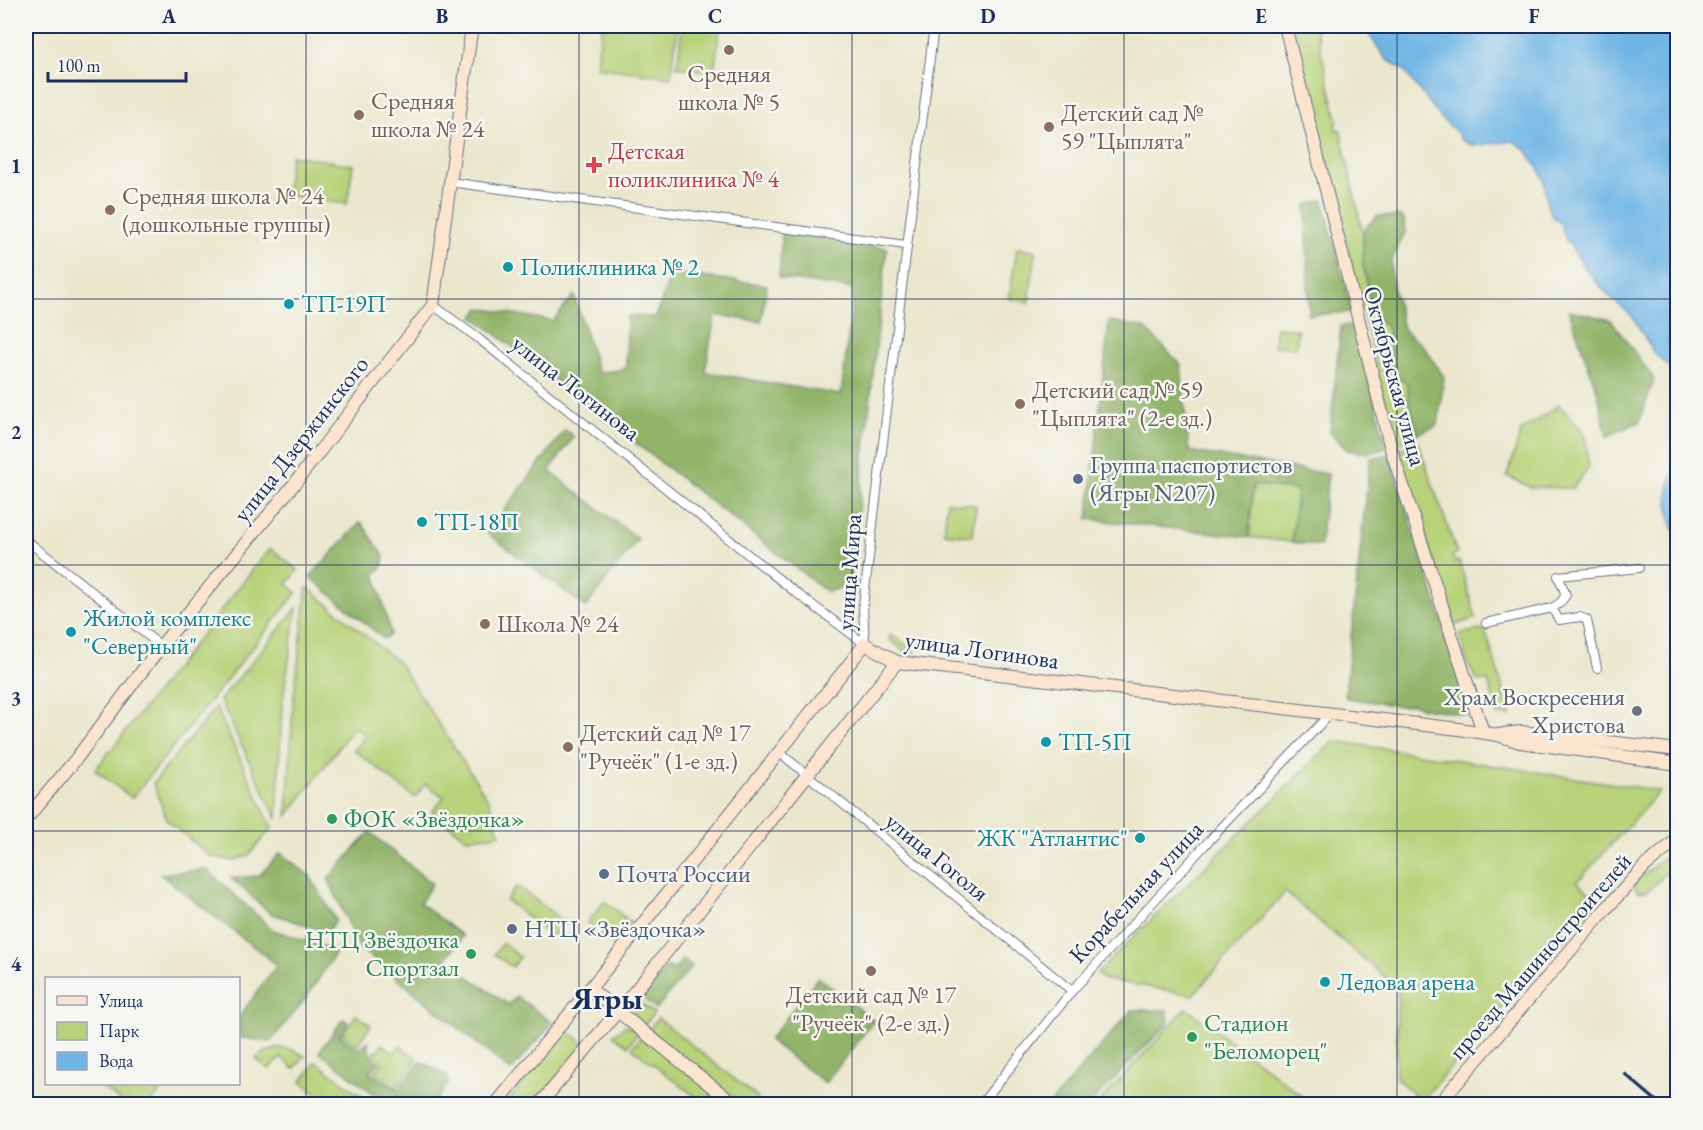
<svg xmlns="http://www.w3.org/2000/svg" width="1703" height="1130" font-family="'EB Garamond',serif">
	<rect width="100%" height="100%" fill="#f6f6f2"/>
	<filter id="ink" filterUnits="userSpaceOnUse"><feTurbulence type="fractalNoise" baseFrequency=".0167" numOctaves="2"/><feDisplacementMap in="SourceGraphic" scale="12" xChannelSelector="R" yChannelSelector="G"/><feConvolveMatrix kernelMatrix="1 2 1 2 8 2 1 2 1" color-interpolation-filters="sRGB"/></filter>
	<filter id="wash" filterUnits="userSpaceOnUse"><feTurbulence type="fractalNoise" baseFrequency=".008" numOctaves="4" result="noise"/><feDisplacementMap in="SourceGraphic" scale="24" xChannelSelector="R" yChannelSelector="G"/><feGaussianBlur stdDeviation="1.35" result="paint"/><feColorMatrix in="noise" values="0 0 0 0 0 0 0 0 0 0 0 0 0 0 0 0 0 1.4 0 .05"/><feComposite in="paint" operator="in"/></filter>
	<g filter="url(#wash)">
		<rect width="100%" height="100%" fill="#ebe7cd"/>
		<!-- green -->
		<g fill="#b7d278" stroke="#69806b" stroke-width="1.5">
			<path d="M602 26H678L671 77 596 67Z"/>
			<path d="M682 26H720L714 72 677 67Z"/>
			<path d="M1294 26H1315L1338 123 1335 124 1336 130 1340 129 1363 234V265L1374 314 1378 322 1386 325 1388 330 1389 342 1400 380 1408 382 1409 403 1418 434 1414 435V439L1395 444Z"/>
			<path d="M291 155 353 165 347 204 285 195Z"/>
			<path d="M1017 248 1036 251 1029 302 1009 299Z"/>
			<path d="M1276 327 1298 330 1296 348 1274 346Z"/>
			<path d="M1559 405 1585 433 1589 467 1573 488 1530 487 1507 476 1521 431Z"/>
			<path d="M1418 443 1457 553 1452 556 1455 562 1459 561 1476 618 1455 625 1397 450Z"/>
			<path d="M1253 485 1298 490 1292 542 1249 537Z"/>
			<path d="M947 502 976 505 973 536 944 533Z"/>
			<path d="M270 548 298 570 287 584 297 592 132 798 95 770Z"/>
			<path d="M307 587 399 663 489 801 500 835 466 838 432 812 444 797 425 784 415 798 354 750 366 735 354 727 287 816 293 705Z"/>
			<path d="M297 608 282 704 277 819 220 700Z"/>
			<path d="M1485 629 1511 716 1498 715 1488 681H1478L1468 665 1459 634Z"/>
			<path d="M891 634 916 652 912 657 889 639Z"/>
			<path d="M216 707 272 828 249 855 234 861 210 856 167 820 153 783Z"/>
			<path d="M1334 741 1660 791 1577 882 1598 900 1421 1101 1396 1078 1398 988 1285 892 1193 995 1103 979 1097 973Z"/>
			<path d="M1677 847V859C1671 866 1653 891 1644 892 1640 893 1638 891 1635 888L1634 882Z"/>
			<path d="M517 886 564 922 553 937 506 900Z"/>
			<path d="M605 901 630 922 612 944 587 923Z"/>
			<path d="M503 943 520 957 512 967 494 954Z"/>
			<path d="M639 1002 654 1013 643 1027 633 1015V1009Z"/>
			<path d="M1186 1008 1264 1066 1312 1104H1098Z"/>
			<path d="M356 1015 371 1025 358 1045 342 1034Z"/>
			<path d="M658 1018 758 1098 752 1104H742L648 1030Z"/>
			<path d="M626 1025 639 1032 628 1046 613 1035Z"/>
			<path d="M565 1029 585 1044 538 1104H506Z"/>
			<path d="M643 1035 714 1093 705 1104 632 1048Z"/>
			<path d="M382 1044 394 1053 400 1046 417 1059 396 1088 375 1072 383 1063 373 1055Z"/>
			<path d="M280 1048 293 1050 305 1056 294 1069 281 1057 269 1069 256 1059 265 1052Z"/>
			<path d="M316 1062 370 1102 368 1104H332L301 1082Z"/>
			<path d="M98 1084H162L165 1086 150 1104H124Z"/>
		</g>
		<!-- forest -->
		<g fill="#91b468" stroke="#567263" stroke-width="1.5">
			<path d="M1323 200 1352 312 1309 315 1306 205Z"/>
			<path d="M1377 216H1400L1404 219 1405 232 1391 262V276L1403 329 1424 347 1444 377 1438 425 1418 434 1409 403 1408 383 1400 380 1397 376 1389 342 1388 330 1386 325 1378 322 1374 314 1363 265V234L1367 226Z"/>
			<path d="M782 232 887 248 850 585 827 592 474 317 480 308 553 321 574 295 598 373 626 369 627 316 656 317 671 273 767 285 761 322 715 315 705 372 841 395 854 289 779 278Z"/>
			<path d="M1569 310 1611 320 1654 379 1639 422 1607 437 1598 394Z"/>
			<path d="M1109 321 1145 328 1181 365 1189 451 1328 474 1320 546 1292 542 1297 490 1253 485 1249 537 1088 519Z"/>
			<path d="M1355 325 1387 448 1368 453 1347 450 1330 432 1341 326Z"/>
			<path d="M565 430 574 437 549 471 638 539 586 607 487 533Z"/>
			<path d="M1389 454 1472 715 1422 708 1413 704 1401 706 1347 698 1345 695 1370 458Z"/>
			<path d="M361 522 384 556 382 567 375 574 391 634 384 639 310 577Z"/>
			<path d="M370 832 432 884 420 903 463 936 445 960 509 1005 516 996 553 1023 511 1071 360 948 328 879Z"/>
			<path d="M280 853 310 876 336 921 326 932 270 913 231 878 259 876Z"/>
			<path d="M206 869 273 930 337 951 306 998 270 1042 239 1037V1017L277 965 160 874Z"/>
			<path d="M683 959 692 966 656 1009 642 997 667 966 674 970Z"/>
			<path d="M818 977 874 1021 825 1083 769 1040Z"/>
			<path d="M1132 1010H1167L1169 1022 1090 1104H1050Z"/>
			<path d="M343 1019 348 1022 339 1035 360 1050 368 1041 370 1056 379 1063 369 1072 398 1091 420 1061 447 1076 448 1084 433 1104 414 1103 386 1104 374 1094 319 1052Z"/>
		</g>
		<!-- water -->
		<g fill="#6eb5e5" stroke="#4472a2" stroke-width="1.5">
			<path d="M1363 26H1677V375L1654 353 1632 316 1609 296 1587 271 1564 236 1561 224 1553 217 1547 205 1544 180 1540 171 1526 150 1513 141 1479 145H1471L1461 140 1456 131 1441 118 1404 70 1386 59Z"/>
			<path d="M1677 466V535C1666 520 1665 481 1677 466Z"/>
		</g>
	</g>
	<g filter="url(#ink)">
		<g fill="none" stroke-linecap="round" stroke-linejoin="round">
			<!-- street casing -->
			<g stroke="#646f85" stroke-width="10">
				<g id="street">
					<path d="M450 182 906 245"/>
					<path d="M433 305 479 339 795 592 865 644"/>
					<path d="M26 540 161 646"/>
					<path d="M1552 608 1560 603 1566 595 1558 576 1639 568"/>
					<path d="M1486 623 1552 608 1559 620 1580 617 1587 620 1597 668"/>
					<path d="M865 644 863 606 934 26"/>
					<path d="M779 752 1072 991"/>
					<path d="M981 1104 1072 991 1205 845 1330 714"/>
				</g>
			</g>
			<!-- secondary casing -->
			<g stroke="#646f85" stroke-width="14">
				<g id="secondary">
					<path d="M1285 26 1391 449 1483 732"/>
					<path d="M1503 734 1521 732 1678 750"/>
					<path d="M26 819 76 759 161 646 295 483 433 305 472 26"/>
					<path d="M590 989 734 1104"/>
					<path d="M496 1104 641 926 865 644 897 662 1459 729 1498 735 1520 742 1678 764"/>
					<path d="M540 1104 645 979 897 662"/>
					<path d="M1439 1104 1605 910 1645 866 1678 839"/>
				</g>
			</g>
			<!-- street -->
			<use href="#street" stroke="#fff" stroke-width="8"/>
			<!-- secondary -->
			<use href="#secondary" stroke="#fbe5cf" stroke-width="12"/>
			<!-- rail -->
			<path stroke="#1b2f5e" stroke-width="3" d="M1625 1074 1660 1104"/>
		</g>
	</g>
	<!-- grid -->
	<path fill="none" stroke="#1b2f5e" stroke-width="1.5" stroke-opacity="0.55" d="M306 26V1104M579 26V1104M852 26V1104M1124 26V1104M1397 26V1104M26 299H1678M26 565H1678M26 831H1678"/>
	<!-- markers -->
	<g fill="#8d6e63" stroke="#f6f6f2" stroke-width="2">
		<circle cx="729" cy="50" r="6"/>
		<circle cx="359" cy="115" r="6"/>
		<circle cx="1049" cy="127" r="6"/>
		<circle cx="110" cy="210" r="6"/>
		<circle cx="1020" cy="404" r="6"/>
		<circle cx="485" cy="624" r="6"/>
		<circle cx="568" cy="747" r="6"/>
		<circle cx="871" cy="971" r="6"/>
	</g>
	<path fill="#e0444e" stroke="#f6f6f2" stroke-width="2" d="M591 156h6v6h6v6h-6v6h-6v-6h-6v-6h6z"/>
	<g fill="#0f9aa8" stroke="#f6f6f2" stroke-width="2">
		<circle cx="508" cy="267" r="6"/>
		<circle cx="289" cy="304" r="6"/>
		<circle cx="422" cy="522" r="6"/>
		<circle cx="71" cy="632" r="6"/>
		<circle cx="1046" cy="742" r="6"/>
		<circle cx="1140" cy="838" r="6"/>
		<circle cx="1325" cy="982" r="6"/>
	</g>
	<g fill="#5c6f8a" stroke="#f6f6f2" stroke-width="2">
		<circle cx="1078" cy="479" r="6"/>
		<circle cx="604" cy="874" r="6"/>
		<circle cx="512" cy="929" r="6"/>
	</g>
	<circle fill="#6b7280" stroke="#f6f6f2" stroke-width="2" cx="1637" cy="711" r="6"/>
	<g fill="#2e9e5b" stroke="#f6f6f2" stroke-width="2">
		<circle cx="332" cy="819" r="6"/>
		<circle cx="471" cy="954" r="6"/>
		<circle cx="1192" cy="1037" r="6"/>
	</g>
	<g text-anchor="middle" stroke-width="5" stroke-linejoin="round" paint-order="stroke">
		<!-- education labels -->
		<g font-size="24" fill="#785e54" stroke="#f6f6f2" text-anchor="start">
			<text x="729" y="82" text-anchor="middle">Средняя<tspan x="729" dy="28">школа № 5</tspan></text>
			<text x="371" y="109">Средняя<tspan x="371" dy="28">школа № 24</tspan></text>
			<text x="1061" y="121">Детский сад №<tspan x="1061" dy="28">59 "Цыплята"</tspan></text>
			<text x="122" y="204">Средняя школа № 24<tspan x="122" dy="28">(дошкольные группы)</tspan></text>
			<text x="1032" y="398">Детский сад № 59<tspan x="1032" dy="28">"Цыплята" (2-е зд.)</tspan></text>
			<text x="497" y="632">Школа № 24</text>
			<text x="580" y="741">Детский сад № 17<tspan x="580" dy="28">"Ручеёк" (1-е зд.)</tspan></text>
			<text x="871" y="1003" text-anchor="middle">Детский сад № 17<tspan x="871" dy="28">"Ручеёк" (2-е зд.)</tspan></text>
		</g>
		<!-- health labels -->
		<g font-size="24" fill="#be3a42" stroke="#f6f6f2" text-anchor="start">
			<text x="608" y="159">Детская<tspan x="608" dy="28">поликлиника № 4</tspan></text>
		</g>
		<!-- culture labels -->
		<g font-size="24" fill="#0d838f" stroke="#f6f6f2" text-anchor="start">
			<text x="520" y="275">Поликлиника № 2</text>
			<text x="301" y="312">ТП-19П</text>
			<text x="434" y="530">ТП-18П</text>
			<text x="83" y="626">Жилой комплекс<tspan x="83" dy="28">"Северный"</tspan></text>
			<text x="1058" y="750">ТП-5П</text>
			<text x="1128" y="846" text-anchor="end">ЖК "Атлантис"</text>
			<text x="1337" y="990">Ледовая арена</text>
		</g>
		<!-- street labels -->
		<g font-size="24" fill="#1b2f5e" stroke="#f6f6f2">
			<text transform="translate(1395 376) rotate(75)" y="8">Октябрьская улица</text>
			<text transform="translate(576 388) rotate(38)" y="8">улица Логинова</text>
			<text transform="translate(301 439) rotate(-52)" y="8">улица Дзержинского</text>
			<text transform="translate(849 572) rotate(-86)" y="8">улица Мира</text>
			<text transform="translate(982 650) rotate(8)" y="8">улица Логинова</text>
			<text transform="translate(937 857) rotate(39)" y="8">улица Гоголя</text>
			<text transform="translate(1136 892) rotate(-47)" y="8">Корабельная улица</text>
			<text transform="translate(1540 956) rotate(-49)" y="8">проезд Машиностроителей</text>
		</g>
		<!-- service labels -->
		<g font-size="24" fill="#4e5e75" stroke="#f6f6f2" text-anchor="start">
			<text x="1090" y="473">Группа паспортистов<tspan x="1090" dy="28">(Ягры N207)</tspan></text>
			<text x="616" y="882">Почта России</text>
			<text x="524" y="937">НТЦ «Звёздочка»</text>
		</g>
		<!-- worship labels -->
		<g font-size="24" fill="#5b616d" stroke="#f6f6f2" text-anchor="end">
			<text x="1625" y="705">Храм Воскресения<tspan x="1625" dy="28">Христова</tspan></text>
		</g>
		<!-- leisure labels -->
		<g font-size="24" fill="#27864d" stroke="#f6f6f2" text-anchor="start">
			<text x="344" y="827">ФОК «Звёздочка»</text>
			<text x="459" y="948" text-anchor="end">НТЦ Звёздочка<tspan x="459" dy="28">Спортзал</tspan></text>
			<text x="1204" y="1031">Стадион<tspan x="1204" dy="28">"Беломорец"</tspan></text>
		</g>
		<!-- district labels -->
		<g font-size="30" font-weight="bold" fill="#1b2f5e" stroke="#f6f6f2">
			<text x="607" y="1009">Ягры</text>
		</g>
	</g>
	<!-- margin -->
	<rect width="1703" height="1130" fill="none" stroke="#f6f6f2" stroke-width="66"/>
	<!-- legend -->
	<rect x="45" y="977" width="195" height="108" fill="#f6f6f2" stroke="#9ea6b7" stroke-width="1.5"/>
	<rect x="57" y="996" width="30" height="9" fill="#fbe5cf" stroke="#9ea6b7" stroke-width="1.5"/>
	<text x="99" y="1007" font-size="18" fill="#1b2f5e">Улица</text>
	<rect x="57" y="1022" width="30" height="18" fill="#b7d278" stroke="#9ea6b7" stroke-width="1.5"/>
	<text x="99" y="1037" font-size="18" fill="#1b2f5e">Парк</text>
	<rect x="57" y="1052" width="30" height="18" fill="#6eb5e5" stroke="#9ea6b7" stroke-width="1.5"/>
	<text x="99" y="1067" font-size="18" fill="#1b2f5e">Вода</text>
	<!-- scale -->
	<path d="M48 72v9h138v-9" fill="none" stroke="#1b2f5e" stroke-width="3"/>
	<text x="57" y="72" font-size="18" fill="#1b2f5e" stroke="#f6f6f2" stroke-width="4.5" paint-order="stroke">100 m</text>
	<rect x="33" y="33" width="1637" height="1064" fill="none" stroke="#1b2f5e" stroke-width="2"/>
	<g font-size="20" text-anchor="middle" font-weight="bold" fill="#1b2f5e">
		<text x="169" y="23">A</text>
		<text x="442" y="23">B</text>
		<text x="715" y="23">C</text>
		<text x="988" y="23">D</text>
		<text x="1261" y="23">E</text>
		<text x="1534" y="23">F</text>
		<text x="16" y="173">1</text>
		<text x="16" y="439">2</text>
		<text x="16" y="705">3</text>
		<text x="16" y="971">4</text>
	</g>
</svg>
